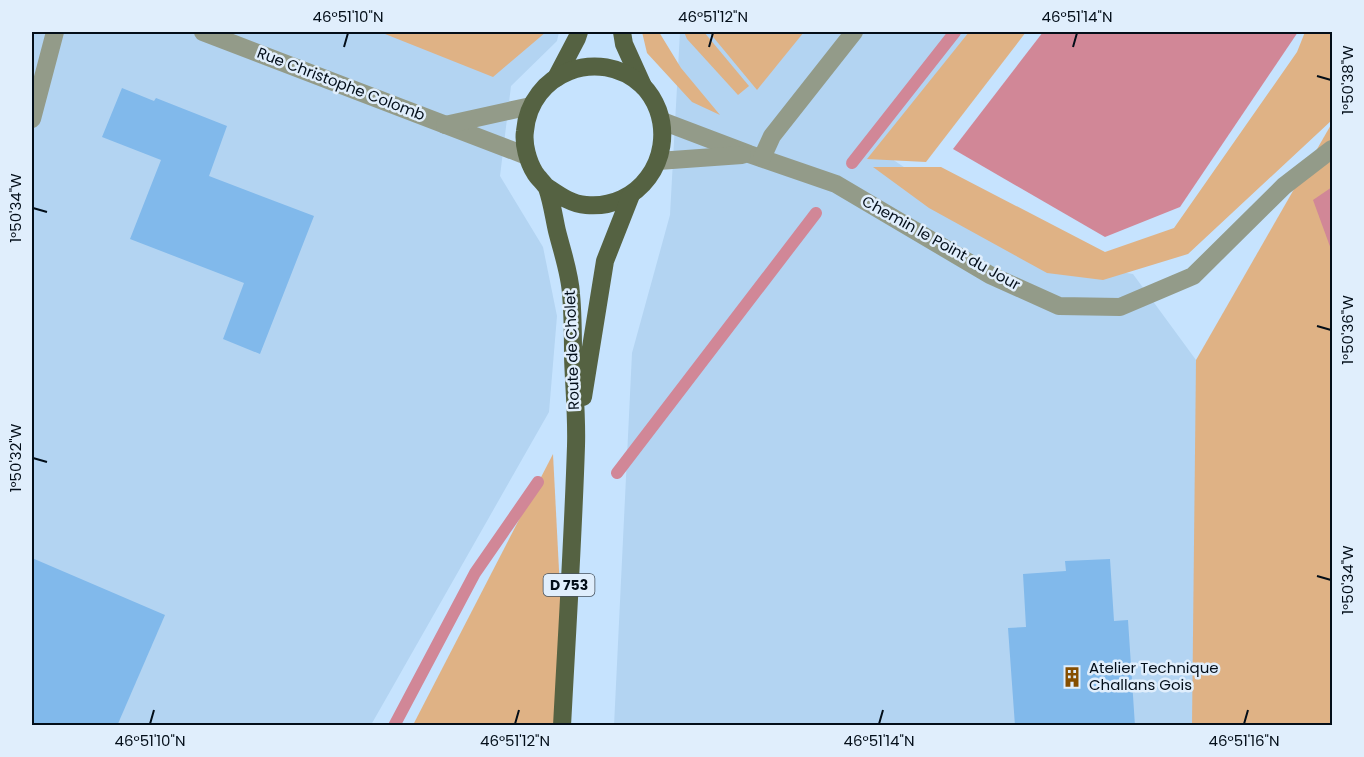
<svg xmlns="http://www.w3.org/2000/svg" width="1364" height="757" font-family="Poppins,sans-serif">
	<rect width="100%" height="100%" fill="#c6e3fe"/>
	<!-- built -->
	<g fill="#b3d4f2">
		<path d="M32 32H559L557 41 511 86 500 176 543 247 557 316 549 412 371 725H32Z"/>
		<path d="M680 32H979L883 153 1041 259 1133 274 1196 360 1213 725 614 726 632 353 670 215Z"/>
	</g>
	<!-- green -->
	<g fill="#dfb285">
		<path d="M380 32H446L452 34 454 32H546L493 77Z"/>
		<path d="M642 32H659L681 68 720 115 692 102 647 53Z"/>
		<path d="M684 32H704L749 86 738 95 687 39Z"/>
		<path d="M709 32H804L757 90Z"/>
		<path d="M969 32H1026L926 162 867 159Z"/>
		<path d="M1305 32H1332V120L1188 254 1103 280 1047 273 929 208 873 167H941L1105 252 1174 228 1297 52Z"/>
		<path d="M1332 123V725L1192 726 1196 360Z"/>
		<path d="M553 454 567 725H413Z"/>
	</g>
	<!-- water -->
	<g fill="#d18797">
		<path d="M1043 32H1298L1180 207 1105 237 953 149Z"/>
		<path d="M1332 187V252L1313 200Z"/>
	</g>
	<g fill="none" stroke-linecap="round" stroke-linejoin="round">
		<!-- stream -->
		<g stroke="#d18797" stroke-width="12">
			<path d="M852 163 955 32"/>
			<path d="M617 473 816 213"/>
			<path d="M394 726 475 573 538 482"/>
		</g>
	</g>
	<!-- building -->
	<g fill="#81b9eb">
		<path d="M122 88 154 101 156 98 227 126 209 176 314 216 260 354 223 339 244 283 130 239 161 160 102 137Z"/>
		<path d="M32 558 165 615 117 726H32Z"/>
		<path d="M1110 559 1114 621 1128 620 1135 726H1015L1008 628 1026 627 1023 574 1066 571 1065 561Z"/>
	</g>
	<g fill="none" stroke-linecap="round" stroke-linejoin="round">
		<!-- minor -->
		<g stroke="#939b89" stroke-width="18">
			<path d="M203 32 527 156"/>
			<path d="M32 119 55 32"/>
			<path d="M662 121 749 154 836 184 990 275 1059 306 1120 307 1193 276 1284 186 1332 149"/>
			<path d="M445 125 531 106"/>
			<path d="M762 158 772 136 854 32"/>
			<path d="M658 161 742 155"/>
		</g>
		<!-- primary -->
		<g stroke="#556242" stroke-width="18">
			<path d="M622 32 624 44 643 86"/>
			<path d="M556 78 577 38 579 32"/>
			<path d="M547 187C559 195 571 204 586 205 639 210 675 158 658 110 655 102 649 92 642 85 599 46 530 72 525 131 523 144 528 162 535 173 538 178 544 183 547 188 552 202 554 218 557 231 562 251 570 274 571 294 573 315 573 336 573 357 574 387 577 417 576 446 573 539 567 632 562 726"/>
			<path d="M583 397 605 261 631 195"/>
		</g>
	</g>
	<!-- ticks -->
	<path fill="none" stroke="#030e19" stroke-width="2" d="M344 47 348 33M709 47 713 33M1073 47 1077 33M1317 76 1331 80M33 208 47 212M1317 326 1331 330M33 458 47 462M1317 576 1331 580M150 724 154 710M515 724 519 710M879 724 883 710M1244 724 1248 710"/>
	<!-- icons -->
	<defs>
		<g id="building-bare" transform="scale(1.62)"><path d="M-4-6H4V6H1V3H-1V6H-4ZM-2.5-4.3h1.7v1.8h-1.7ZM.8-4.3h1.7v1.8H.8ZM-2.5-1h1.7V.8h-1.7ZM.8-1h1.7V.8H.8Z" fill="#854e00" stroke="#e0eefc" stroke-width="2.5" paint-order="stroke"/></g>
	</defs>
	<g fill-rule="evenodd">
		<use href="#building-bare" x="1072" y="677"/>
	</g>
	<g text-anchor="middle" stroke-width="5" stroke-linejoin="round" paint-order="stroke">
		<!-- shield labels -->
		<rect fill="#e0eefc" stroke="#45515d" stroke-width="1.5" x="543.5" y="574" width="51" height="22" rx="4.5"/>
		<g font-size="14" font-weight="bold" fill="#030e19">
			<text x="569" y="590">D 753</text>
		</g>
		<!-- street labels -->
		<g font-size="15" fill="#030e19" stroke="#e0eefc">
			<text transform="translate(341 84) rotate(21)" y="5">Rue Christophe Colomb</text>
			<text transform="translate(941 243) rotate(29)" y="5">Chemin le Point du Jour</text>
			<text transform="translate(572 350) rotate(-92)" y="5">Route de Cholet</text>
		</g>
		<!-- poi labels -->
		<g font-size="15" fill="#030e19" stroke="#e0eefc" text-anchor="start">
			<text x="1089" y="673">Atelier Technique<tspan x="1089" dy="17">Challans Gois</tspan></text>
		</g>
	</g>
	<!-- border -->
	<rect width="1364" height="757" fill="none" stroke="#e0eefc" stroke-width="66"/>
	<rect x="33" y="33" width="1298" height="691" fill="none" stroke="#030e19" stroke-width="2"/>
	<g font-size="15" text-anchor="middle" fill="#030e19">
		<text x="348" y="22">46°51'10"N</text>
		<text x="713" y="22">46°51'12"N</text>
		<text x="1077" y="22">46°51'14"N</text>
		<text transform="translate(1348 80) rotate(-90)" y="5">1°50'38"W</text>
		<text transform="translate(16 208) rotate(-90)" y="5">1°50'34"W</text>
		<text transform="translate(1348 330) rotate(-90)" y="5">1°50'36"W</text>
		<text transform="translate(16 458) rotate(-90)" y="5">1°50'32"W</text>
		<text transform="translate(1348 580) rotate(-90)" y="5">1°50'34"W</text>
		<text x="150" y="746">46°51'10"N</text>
		<text x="515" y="746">46°51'12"N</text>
		<text x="879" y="746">46°51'14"N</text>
		<text x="1244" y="746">46°51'16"N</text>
	</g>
</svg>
